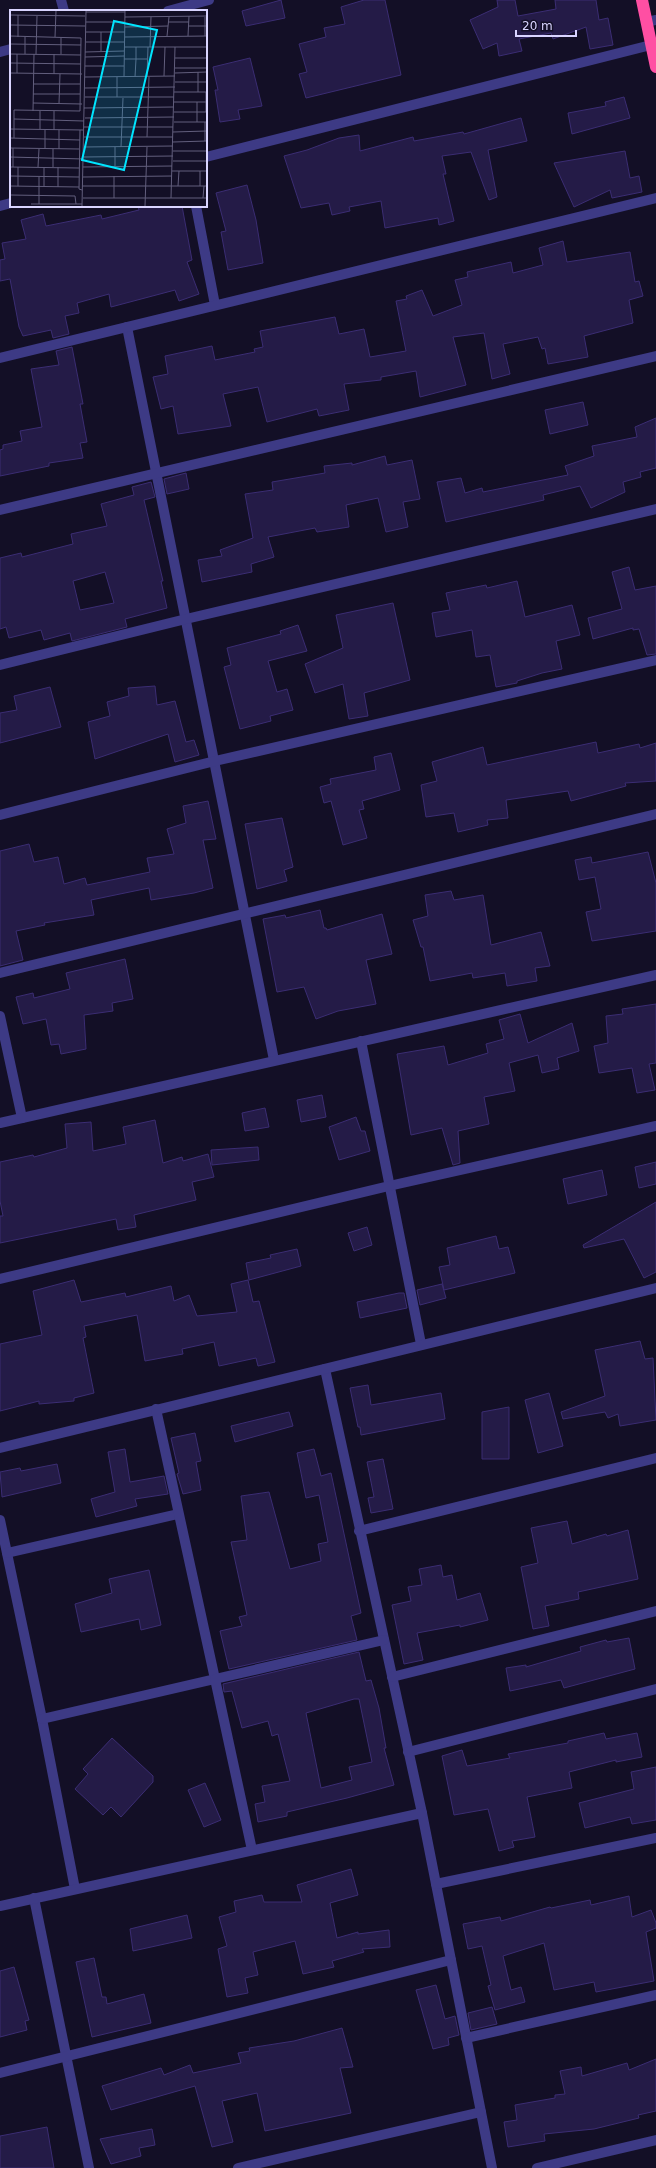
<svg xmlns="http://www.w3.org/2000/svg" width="656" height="2168" font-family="'DejaVu Sans',sans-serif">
	<rect width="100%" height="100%" fill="#130f26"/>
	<!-- building -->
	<g fill="#241b47" stroke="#3b2d73" fill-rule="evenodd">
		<path d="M281 0 285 18 246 26 242 11Z"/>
		<path d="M364 0H385L401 75 306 98 299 74 307 72 299 44 326 37 324 28 345 24 341 7Z"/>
		<path d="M497 0H515L518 16 556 9 555 0H596L599 20 608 18 613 45 590 49 586 27 553 39 551 33 519 39 522 51 499 56 497 43 483 49 470 20 498 7Z"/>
		<path d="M250 58 262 106 238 110 240 119 220 122 215 90H218L213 67Z"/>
		<path d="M624 97 630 118 572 134 568 113 606 106 605 102Z"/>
		<path d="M521 118 527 141 488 150 497 197 489 200 471 152 442 156 446 174H443L454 221 439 225 438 218 385 228 381 201 349 207 350 211 332 215 329 203 301 208 284 156 307 150 339 138 359 135 360 151 413 137 414 141 463 132 464 134Z"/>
		<path d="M625 151 630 178 639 176 642 192 612 198 610 190 574 207 554 163Z"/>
		<path d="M247 185 256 220 263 263 228 270 221 232 226 231 216 193Z"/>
		<path d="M138 206H182L192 260 187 262 199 294 179 301 175 290 111 307 109 294 77 303 79 313 65 316 69 334 53 338 51 330 23 336 19 327 10 279 0 281V260L5 259 2 243 26 239 21 220 43 214 46 226 101 215 102 219 139 210Z"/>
		<path d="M563 241 567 262 630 252 635 282 639 281 643 296 629 300 633 323 584 336 588 357 548 364 545 348 542 349 538 337 503 344 510 374 492 379 484 333 453 337 466 385 420 397 416 371 381 377V380L344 384 349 410 319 416 317 409 267 422 258 387 223 394 231 426 178 434 173 406 161 409 153 377 168 374 165 356 212 346 215 360 255 352 254 349 263 347 260 331 335 317 339 334 364 329 370 357 406 351 396 301 407 299 406 296 422 290 433 316 462 305 455 280 468 277 467 272 511 262 513 273 543 265 539 248Z"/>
		<path d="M72 347 83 404H80L87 442 80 443 83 458 49 463V466L0 476V450L3 449V445L22 441 20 431 42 427 31 369 59 365 56 351Z"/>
		<path d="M583 402 588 425 550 434 545 410Z"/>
		<path d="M656 418V468L640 472 641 477 623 482 625 492 591 508 580 486 543 495 544 500 446 522 437 482 461 478 465 493 482 488 483 492 568 475 565 466 594 456 592 446 637 437 635 427Z"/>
		<path d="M385 456 387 465 412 460 420 499 403 502 408 527 386 532 378 498 346 505 349 527 317 532 315 528 268 537 274 557 251 564 252 572 202 582 198 560 222 556 220 550 253 538 245 494 273 490 272 482 325 473 324 466 352 463V465Z"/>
		<path d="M186 473 189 489 167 494 164 479Z"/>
		<path d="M151 482 155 497 144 500 163 581H161L167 608 125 619 127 627 72 641 70 633 44 640 41 630 9 638 6 627 0 629V558L21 553 22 557 73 544 71 534 107 526 101 504 134 495 132 487ZM105 572 114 603 80 610 73 581Z"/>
		<path d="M629 567 635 590 656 586V654L647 655 639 629 633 630V628L593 639 588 618 622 609 612 572Z"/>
		<path d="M517 581 525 617 572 605 580 635 556 641 562 669 542 673 517 681V683L496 687 490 655 476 657 472 630 436 637 432 613 450 610 446 593 486 585 487 588Z"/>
		<path d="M393 603 410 680 364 693 368 716 349 719 343 684 315 693 305 664 343 648 336 615Z"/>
		<path d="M298 625 307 651 268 661 277 692 287 689 293 710 270 716 271 721 240 729 224 667 231 665 227 648 281 634 280 631Z"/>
		<path d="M155 686 157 705 175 701 186 742 194 740 199 755 175 762 168 734 95 759 88 722 110 716 107 702 129 696 128 688Z"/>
		<path d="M50 687 61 727 0 743V713L17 710 14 696Z"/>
		<path d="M596 742 598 753 639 744 640 748 656 743V781L625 783 626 786 571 801 568 791 506 800 508 818 487 820 488 825 458 832 454 813 426 817 421 785 437 781 432 762 483 747 487 765Z"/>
		<path d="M391 753 400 790 362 801 364 809 359 810 367 838 343 845 331 801 324 803 320 787 331 784 330 779 376 770 374 757Z"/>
		<path d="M208 801 216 839 203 840 213 888 194 893 151 900 149 888 91 900 94 915 44 923 45 925 16 931 23 960 0 966V851L29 844 34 862 58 857 64 884 85 878 87 885 150 872 147 858 174 854 167 829 186 823 183 806Z"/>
		<path d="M282 818 293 867 284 870 287 881 257 889 245 824Z"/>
		<path d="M648 852 656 883V931L592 941 586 912 601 909 595 877 579 880 575 860 591 857 592 863Z"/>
		<path d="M451 891 454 900 483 895 491 945 541 932 550 966 535 968 537 981 507 986 505 973 473 978 472 973 430 981 423 947H421L413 920 428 916 425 895Z"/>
		<path d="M320 910 324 928H326L327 930 382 914 392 954 366 960 376 1004 338 1011 316 1019 304 987 277 992 263 919 285 915 286 918Z"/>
		<path d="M125 959 133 999 112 1003 113 1011 84 1015 86 1049 61 1054 59 1044 51 1045 46 1019 23 1024 16 997 33 993 34 998 70 989 66 973Z"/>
		<path d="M656 1004V1063L649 1064 655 1090 637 1093 632 1068 599 1073 594 1046 608 1043 606 1016 623 1014 622 1009Z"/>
		<path d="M520 1014 528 1043 572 1023 579 1051 557 1058 559 1069 542 1073 538 1055 509 1063 515 1091 484 1097 489 1124 458 1131 460 1163 453 1165 442 1128 411 1135 397 1054 444 1046 448 1065 488 1053 486 1044 504 1039 499 1020Z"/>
		<path d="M322 1095 326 1117 301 1122 297 1100Z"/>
		<path d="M265 1108 269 1127 245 1131 242 1113Z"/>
		<path d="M356 1117 361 1131H365L370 1151 339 1160 329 1127Z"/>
		<path d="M155 1120 163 1163 182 1157 183 1161 208 1154 214 1177 192 1182 196 1200 134 1215 136 1227 118 1230 116 1219 0 1243V1216H3L0 1201V1162L33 1155 34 1157 67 1148 65 1124 91 1122 93 1151 126 1144 123 1127Z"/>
		<path d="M258 1147 259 1160 212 1165 211 1150Z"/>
		<path d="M656 1162V1184L639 1188 635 1167Z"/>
		<path d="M602 1170 607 1195 568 1204 563 1179Z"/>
		<path d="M656 1202V1272L644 1278 624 1239 584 1248 583 1245Z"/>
		<path d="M367 1227 372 1245 354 1251 348 1233Z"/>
		<path d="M496 1236 499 1249 508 1247 515 1273 444 1290 439 1267 450 1265 447 1248Z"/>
		<path d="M297 1249 301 1266 249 1280 246 1263 271 1258 270 1255Z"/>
		<path d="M74 1280 81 1302 125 1293 126 1297 171 1286 174 1301 189 1295 197 1316 237 1312 231 1284 248 1280 253 1302 259 1301 275 1362 258 1366 256 1358 219 1366 214 1342 182 1349 183 1354 145 1361 137 1315 84 1326 86 1337 83 1338 94 1393 74 1398V1401L39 1404V1401L0 1411V1344L42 1335 33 1291Z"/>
		<path d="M442 1284 446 1298 420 1305 417 1290Z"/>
		<path d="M399 1293H404L407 1308 360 1318 357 1302Z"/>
		<path d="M640 1341 645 1359 653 1358 656 1420 620 1426 618 1414 608 1418 605 1412 563 1419 561 1412 605 1396 595 1350Z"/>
		<path d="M368 1385 371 1405 441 1393 445 1419 361 1435 360 1427H358L350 1388Z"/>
		<path d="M549 1393 563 1446 538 1453 525 1400Z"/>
		<path d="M509 1407V1459H482V1412Z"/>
		<path d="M289 1412 293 1426 235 1442 231 1426Z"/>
		<path d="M195 1433 201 1461 196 1462 201 1490 183 1494 177 1474 179 1473 171 1438Z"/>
		<path d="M125 1449 130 1482 164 1476 168 1494 135 1499 137 1506 96 1517 91 1499 115 1492 108 1452Z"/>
		<path d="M314 1449 321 1476 331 1473 361 1613 351 1616 357 1640 229 1669 220 1631 242 1626 239 1617 247 1615 231 1542 247 1540 241 1496 269 1492 290 1569 321 1561 318 1544 328 1542 319 1495 306 1498 297 1453Z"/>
		<path d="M383 1459 393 1509 371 1513 368 1498 374 1497 367 1462Z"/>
		<path d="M57 1464 61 1483 2 1497 0 1472 20 1468 21 1471Z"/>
		<path d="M567 1521 572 1544 606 1534 607 1536 628 1530 638 1579 578 1592 579 1599 545 1606 549 1626 533 1629 521 1567 538 1563 531 1528Z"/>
		<path d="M441 1565 443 1577 452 1575 457 1600 480 1593 488 1620 460 1627V1625L417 1633 423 1660 404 1664 392 1605 411 1601 408 1587 422 1585 419 1569Z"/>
		<path d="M149 1570 161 1625 141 1630 139 1619 81 1632 75 1604 112 1593 109 1579Z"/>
		<path d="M629 1638 635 1669 564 1688 561 1680 510 1691 506 1668 526 1665V1667L581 1651 580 1647 606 1640 607 1642Z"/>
		<path d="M359 1652 366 1681 371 1680 379 1708 386 1748H384L394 1785 347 1798 287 1812V1816L258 1822 255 1804 265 1802 262 1786 290 1781 278 1734 272 1736 268 1721 242 1728 232 1691 224 1692 223 1684ZM354 1699H359L372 1762 349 1767 352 1780 321 1788 306 1713Z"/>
		<path d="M604 1733 606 1739 637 1733 642 1757 616 1762V1760L569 1772 572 1788 527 1797 535 1837 512 1841 514 1847 499 1851 488 1809 454 1815 442 1756 462 1750 467 1766 510 1758 508 1754 568 1743V1741Z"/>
		<path d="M112 1738 153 1776V1782L121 1817 111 1807 103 1815 75 1789 88 1774 83 1769Z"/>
		<path d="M656 1767V1820L632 1824 630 1817 585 1828 579 1803 634 1789 631 1772Z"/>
		<path d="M205 1783 221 1820 204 1827 188 1790Z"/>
		<path d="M351 1869 358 1895 330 1903 337 1938 358 1932V1934L389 1930 390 1947 362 1949 364 1952 332 1961 334 1967 303 1974 295 1941 253 1952 258 1975 245 1978 248 1993 227 1997 218 1949 227 1946 219 1917 236 1912 234 1901 262 1895 264 1902H302L297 1885Z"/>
		<path d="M629 1896 632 1917 651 1910 656 1923V1928L646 1932 654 1981 596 1992 594 1982 554 1990 544 1943 503 1956 511 1990 521 1987 525 2002 495 2010 488 1986 491 1985 482 1946 468 1949 463 1924 500 1917 501 1921 550 1907 551 1908 590 1900 591 1905Z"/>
		<path d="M187 1915 192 1938 133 1951 130 1929Z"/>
		<path d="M94 1958 102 1997H106L107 2004 144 1994 151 2023 92 2037 76 1962Z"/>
		<path d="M14 1967 29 2020 25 2021 27 2030 0 2037V1971Z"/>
		<path d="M436 1985 445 2019 455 2016 459 2035 448 2038 449 2045 433 2049 416 1990Z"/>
		<path d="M492 2007 497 2024 471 2030 468 2013Z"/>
		<path d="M342 2028 353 2067 340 2068 351 2113 265 2131 257 2093 222 2101 233 2142 212 2147 195 2086 111 2110 102 2086 161 2068 164 2075 190 2065 193 2073 241 2063 238 2053 250 2051 249 2048 294 2041Z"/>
		<path d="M656 2059V2111L638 2115 639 2118 594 2129 544 2134 545 2141 508 2147 504 2122 517 2120 515 2105 555 2098V2095L565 2094 560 2071 581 2067 582 2076 627 2063 629 2070Z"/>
		<path d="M47 2127 54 2168H0V2136Z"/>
		<path d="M152 2129 155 2145 139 2148 141 2156 111 2164 100 2139Z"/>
	</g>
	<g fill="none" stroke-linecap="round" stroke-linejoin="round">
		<!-- minor -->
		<g stroke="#3d3a85" stroke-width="10">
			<path d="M61 0 64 11"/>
			<path d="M168 11 209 0"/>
			<path d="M646 22 656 20"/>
			<path d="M0 52 11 49"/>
			<path d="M206 157 651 45"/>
			<path d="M0 206 11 203"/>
			<path d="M196 206 215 305"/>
			<path d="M127 327 274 1060"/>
			<path d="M0 358 656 198"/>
			<path d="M0 510 656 356"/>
			<path d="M0 665 186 619 656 509"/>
			<path d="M0 815 215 761 656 660"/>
			<path d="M0 973 656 814"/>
			<path d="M0 1016 22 1118"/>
			<path d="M361 1041 421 1344"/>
			<path d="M0 1123 656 975"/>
			<path d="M0 1279 389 1186 656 1126"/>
			<path d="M325 1369 422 1813 492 2168"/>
			<path d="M0 1448 656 1288"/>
			<path d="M0 1520 42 1719 75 1889"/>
			<path d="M359 1531 656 1458"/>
			<path d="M7 1553 178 1514"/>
			<path d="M392 1677 656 1611"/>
			<path d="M42 1719 215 1679 156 1409"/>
			<path d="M408 1752 656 1689"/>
			<path d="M252 1850 215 1679 384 1640"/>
			<path d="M436 1884 656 1838"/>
			<path d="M34 1898 89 2168"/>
			<path d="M0 1906 422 1813"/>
			<path d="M466 2038 656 1995"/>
			<path d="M0 2073 451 1960"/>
			<path d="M238 2168 481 2112"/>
			<path d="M537 2168 656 2140"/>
		</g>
		<!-- highway -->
		<path stroke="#ff4fa3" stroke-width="12" d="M642 0 656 67"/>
	</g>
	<!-- overview -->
	<g transform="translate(10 10)">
		<rect width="197" height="197" fill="#130f26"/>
		<path fill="none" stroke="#625e7d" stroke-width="1" d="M76 2H115M0 5 75 6M115 7 197 6M76 12H115M158 12H179M0 15 75 16M179 16H197M115 17 158 16M76 22H115M0 26 71 28M157 26 159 7M178 26 179 6M195 26V7M8 27V5M15 27V44M45 27 46 1M115 27 197 26M76 32H114M0 34 71 35M114 37H197M140 37 141 7M91 41V22M75 42 114 41M0 44 71 45M26 44 27 6M51 44V28M75 47 114 46M165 48H197M114 49H126V37M0 53 71 54M75 56H114M165 58H197M0 63 72 64M7 63V44M165 63 197 62M44 64V44M154 66 155 37M75 67 165 66M114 67 115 1M125 67 126 49H137M137 67 138 37M165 72H197M23 74H70M75 78 165 77M164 82H197M188 82V62M23 84H70M75 87H164M107 87V67M164 92H197M23 93 72 94M49 93 50 64M74 98 164 97M23 101 24 44M164 102H197M196 102V82M75 108 164 107M4 109 74 111M164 112H197M187 112V92M74 117H163M0 119 73 120M30 119V101M35 120V139M44 120V101M70 120 69 179 72 180M163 122 197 121M74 127H163M137 127 139 67M0 128 70 130M4 128V100L70 101 71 28M195 131V112M163 132 197 131M74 137 163 136M111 137 113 88M0 138 69 139M49 139V120M163 141H197M0 147 73 149M74 147 163 146M163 151H197M105 156V137M0 157 69 158M3 157V138M28 157 29 139M43 157V139M73 157 162 156M162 161H197M0 166 69 167M73 167 162 166M0 176 69 177M8 176V157M34 176V157M72 176H197M168 176 169 161M190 176V161M48 177V157M0 185 65 186 66 194M73 188H197M104 188V166M161 188 165 37M193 188 194 176M21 194H72M29 194V167M72 196 76 1M135 196 137 137"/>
		<path fill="#00e5ff" fill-opacity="0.15" stroke="#00e5ff" stroke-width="2" d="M104 11 147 20 114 160 72 150Z"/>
		<rect width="197" height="197" fill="none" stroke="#d9d4ff" stroke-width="2"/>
	</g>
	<!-- scale -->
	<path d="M516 30v6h60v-6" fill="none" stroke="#d9d4ff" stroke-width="2"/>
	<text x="522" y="30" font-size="12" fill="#d9d4ff" stroke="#130f26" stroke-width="3" paint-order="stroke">20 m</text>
</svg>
